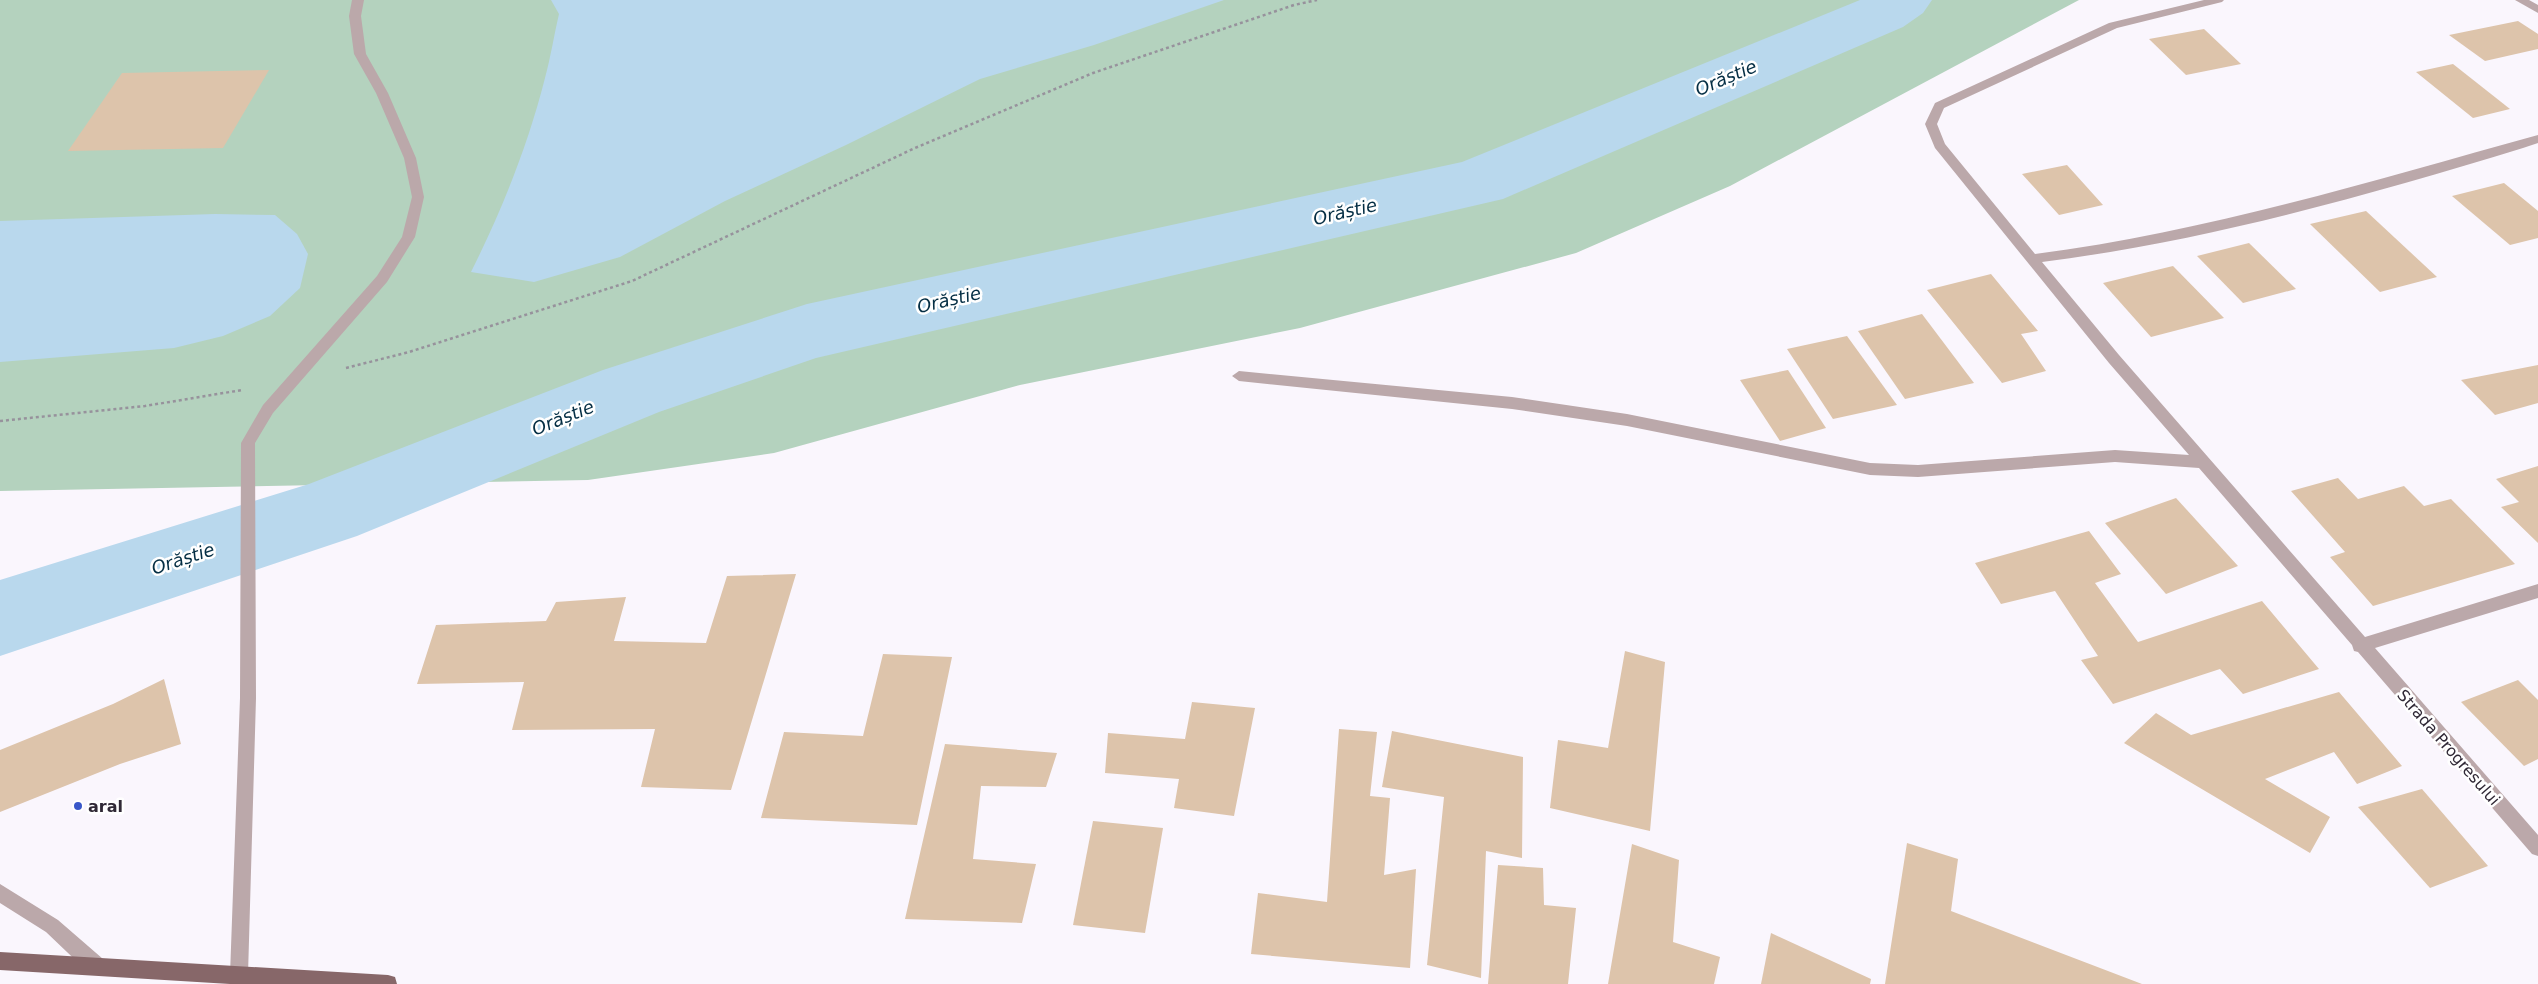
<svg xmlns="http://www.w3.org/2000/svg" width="2538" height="984" font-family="'DejaVu Sans',sans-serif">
	<rect width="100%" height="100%" fill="#faf6fd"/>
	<!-- green -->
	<path fill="#b4d2be" d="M0 0H2079L1730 186 1576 253 1300 328 1020 385 774 453 588 480 0 491Z"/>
	<!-- water -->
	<g fill="#b9d8ed">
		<path d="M551 0H1224L1094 45 980 79 846 145 725 201 620 257 534 282 471 272C502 210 528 145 545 78 551 56 554 35 559 14Z"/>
		<path d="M215 214 275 215 297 234 308 254 300 288 270 316 223 336 174 348 0 362V221Z"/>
	</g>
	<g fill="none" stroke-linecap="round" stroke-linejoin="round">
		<!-- river -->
		<path fill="#b9d8ed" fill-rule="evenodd" d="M1860 0H1932L1923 13 1903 27 1503 199 816 358 659 412 357 536 0 656V580L309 484 603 370 807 304 1462 162Z"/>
	</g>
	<!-- building -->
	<g fill="#ddc4ab">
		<path d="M2518 21 2538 34V49L2485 61 2449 35Z"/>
		<path d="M2204 29 2241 64 2186 75 2149 39Z"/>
		<path d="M2453 64 2510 109 2473 118 2416 72Z"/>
		<path d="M269 70 223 148 68 151 122 73Z"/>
		<path d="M2067 165 2103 205 2059 215 2022 174Z"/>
		<path d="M2504 183 2538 211V238L2510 245 2452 196Z"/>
		<path d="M2366 211 2437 277 2380 292 2310 224Z"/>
		<path d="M2249 243 2296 289 2243 303 2197 256Z"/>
		<path d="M2173 266 2224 318 2151 337 2103 283Z"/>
		<path d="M1991 274 2038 331 2021 334 2046 371 2002 383 1927 290Z"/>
		<path d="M1922 314 1974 383 1905 399 1858 331Z"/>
		<path d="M1847 336 1897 405 1833 419 1787 349Z"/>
		<path d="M2538 365V403L2495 415 2461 380Z"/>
		<path d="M1788 370 1826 428 1780 441 1740 380Z"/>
		<path d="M2538 466V543L2501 507 2519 502 2496 479Z"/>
		<path d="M2338 478 2358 499 2404 486 2424 506 2451 499 2515 564 2373 606 2330 557 2345 552 2291 491Z"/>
		<path d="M2176 498 2238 566 2166 594 2105 523Z"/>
		<path d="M2089 531 2121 574 2095 583 2138 642 2262 601 2319 669 2243 694 2220 669 2113 704 2081 660 2098 656 2055 591 2001 604 1975 563Z"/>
		<path d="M796 574 731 790 641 787 655 729 512 730 524 682 417 684 436 625 546 621 556 602 626 597 614 641 706 643 727 576Z"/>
		<path d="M1625 651 1665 662 1650 831 1550 808 1558 740 1608 748Z"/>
		<path d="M883 654 952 657 917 825 761 818 784 732 863 736Z"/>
		<path d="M164 679 181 744 120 764 0 812V750L113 704Z"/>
		<path d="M2518 680 2538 700V759L2524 766 2461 702Z"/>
		<path d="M2339 692 2402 766 2357 784 2334 752 2265 779 2330 817 2310 853 2124 743 2156 713 2191 735Z"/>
		<path d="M1192 702 1255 708 1234 816 1174 808 1179 779 1105 773 1108 733 1185 739Z"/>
		<path d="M1339 729 1377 732 1370 796 1390 798 1384 875 1416 869 1410 968 1251 954 1258 893 1327 902Z"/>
		<path d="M1392 731 1523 757 1522 858 1486 851 1481 978 1427 965 1444 797 1382 787Z"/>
		<path d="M945 744 1057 753 1046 787 981 786 973 859 1036 864 1022 923 905 919Z"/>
		<path d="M2422 789 2488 866 2430 888 2358 807Z"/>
		<path d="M1093 821 1163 828 1145 933 1073 925Z"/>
		<path d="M1907 843 1958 859 1951 911 2142 984H1885Z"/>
		<path d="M1632 844 1679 860 1673 942 1720 957 1714 984H1608Z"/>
		<path d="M1498 865 1543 868 1544 905 1576 908 1568 984H1488Z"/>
		<path d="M1771 933 1871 979 1870 984H1761Z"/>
	</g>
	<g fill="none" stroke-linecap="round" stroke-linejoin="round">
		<!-- path -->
		<g stroke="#97929c" stroke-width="2.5" stroke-dasharray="3 3" stroke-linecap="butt">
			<path d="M346 368 409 352 632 281 915 148 1093 73 1294 5 1317 0"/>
			<path d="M0 421 145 406 242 390"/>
		</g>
		<!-- lane -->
		<path fill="#bba8aa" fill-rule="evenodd" d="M0 884 58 920 103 959 105 966 103 973 96 975 89 973 46 932 0 903Z"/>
		<!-- street -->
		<g fill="#bba8aa" fill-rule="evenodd">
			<path d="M352 0H364L361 16 366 54 388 93 416 158 424 197 415 237 387 282 273 413 255 443 256 698 248 975 246 982 238 984 232 982 230 975 240 698 241 443 263 405 377 276 402 237 412 197 404 158 376 93 354 54 349 16Z"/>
			<path d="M2204 0H2224L2222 2 2117 28 1944 108 1937 124 1945 144 2035 254C2207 232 2371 181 2538 135V143L2523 148C2366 196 2206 241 2042 262L2119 355 2365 637 2538 584V598L2375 648 2538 835V856L2532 854 2358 652 2354 651 2352 645 2199 468 2115 462 1918 477 1870 475 1627 426 1512 409 1239 381 1232 376 1239 371 1512 397 1627 414 1870 463 1918 465 2115 450 2189 455 2109 363 1935 148 1925 124 1935 103 2109 23Z"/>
			<path d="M2515 0H2529L2538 5V13Z"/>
		</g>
		<!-- primary -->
		<path fill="#876769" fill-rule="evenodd" d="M0 952 388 975 395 977 397 984H230L0 970Z"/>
	</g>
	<!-- markers -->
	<circle fill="#3957c9" stroke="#fff" stroke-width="2" cx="78" cy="806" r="5"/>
	<g text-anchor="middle" stroke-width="5" stroke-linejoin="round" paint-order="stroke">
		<!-- street labels -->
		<g font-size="16" fill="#302936" stroke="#fff">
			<text transform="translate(2449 747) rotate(49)" y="6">Strada Progresului</text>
		</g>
		<!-- poi labels -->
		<g font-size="16" font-weight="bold" fill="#302936" stroke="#fff" text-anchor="start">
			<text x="88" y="812">aral</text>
		</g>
		<!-- water labels -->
		<g font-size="18" font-style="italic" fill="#042e44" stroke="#fff">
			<text transform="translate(1726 78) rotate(-23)" y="6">Orăștie</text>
			<text transform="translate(1345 212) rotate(-13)" y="6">Orăștie</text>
			<text transform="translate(949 300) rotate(-13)" y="6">Orăștie</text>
			<text transform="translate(563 418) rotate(-22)" y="6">Orăștie</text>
			<text transform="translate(183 559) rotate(-18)" y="6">Orăștie</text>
		</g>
	</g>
</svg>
